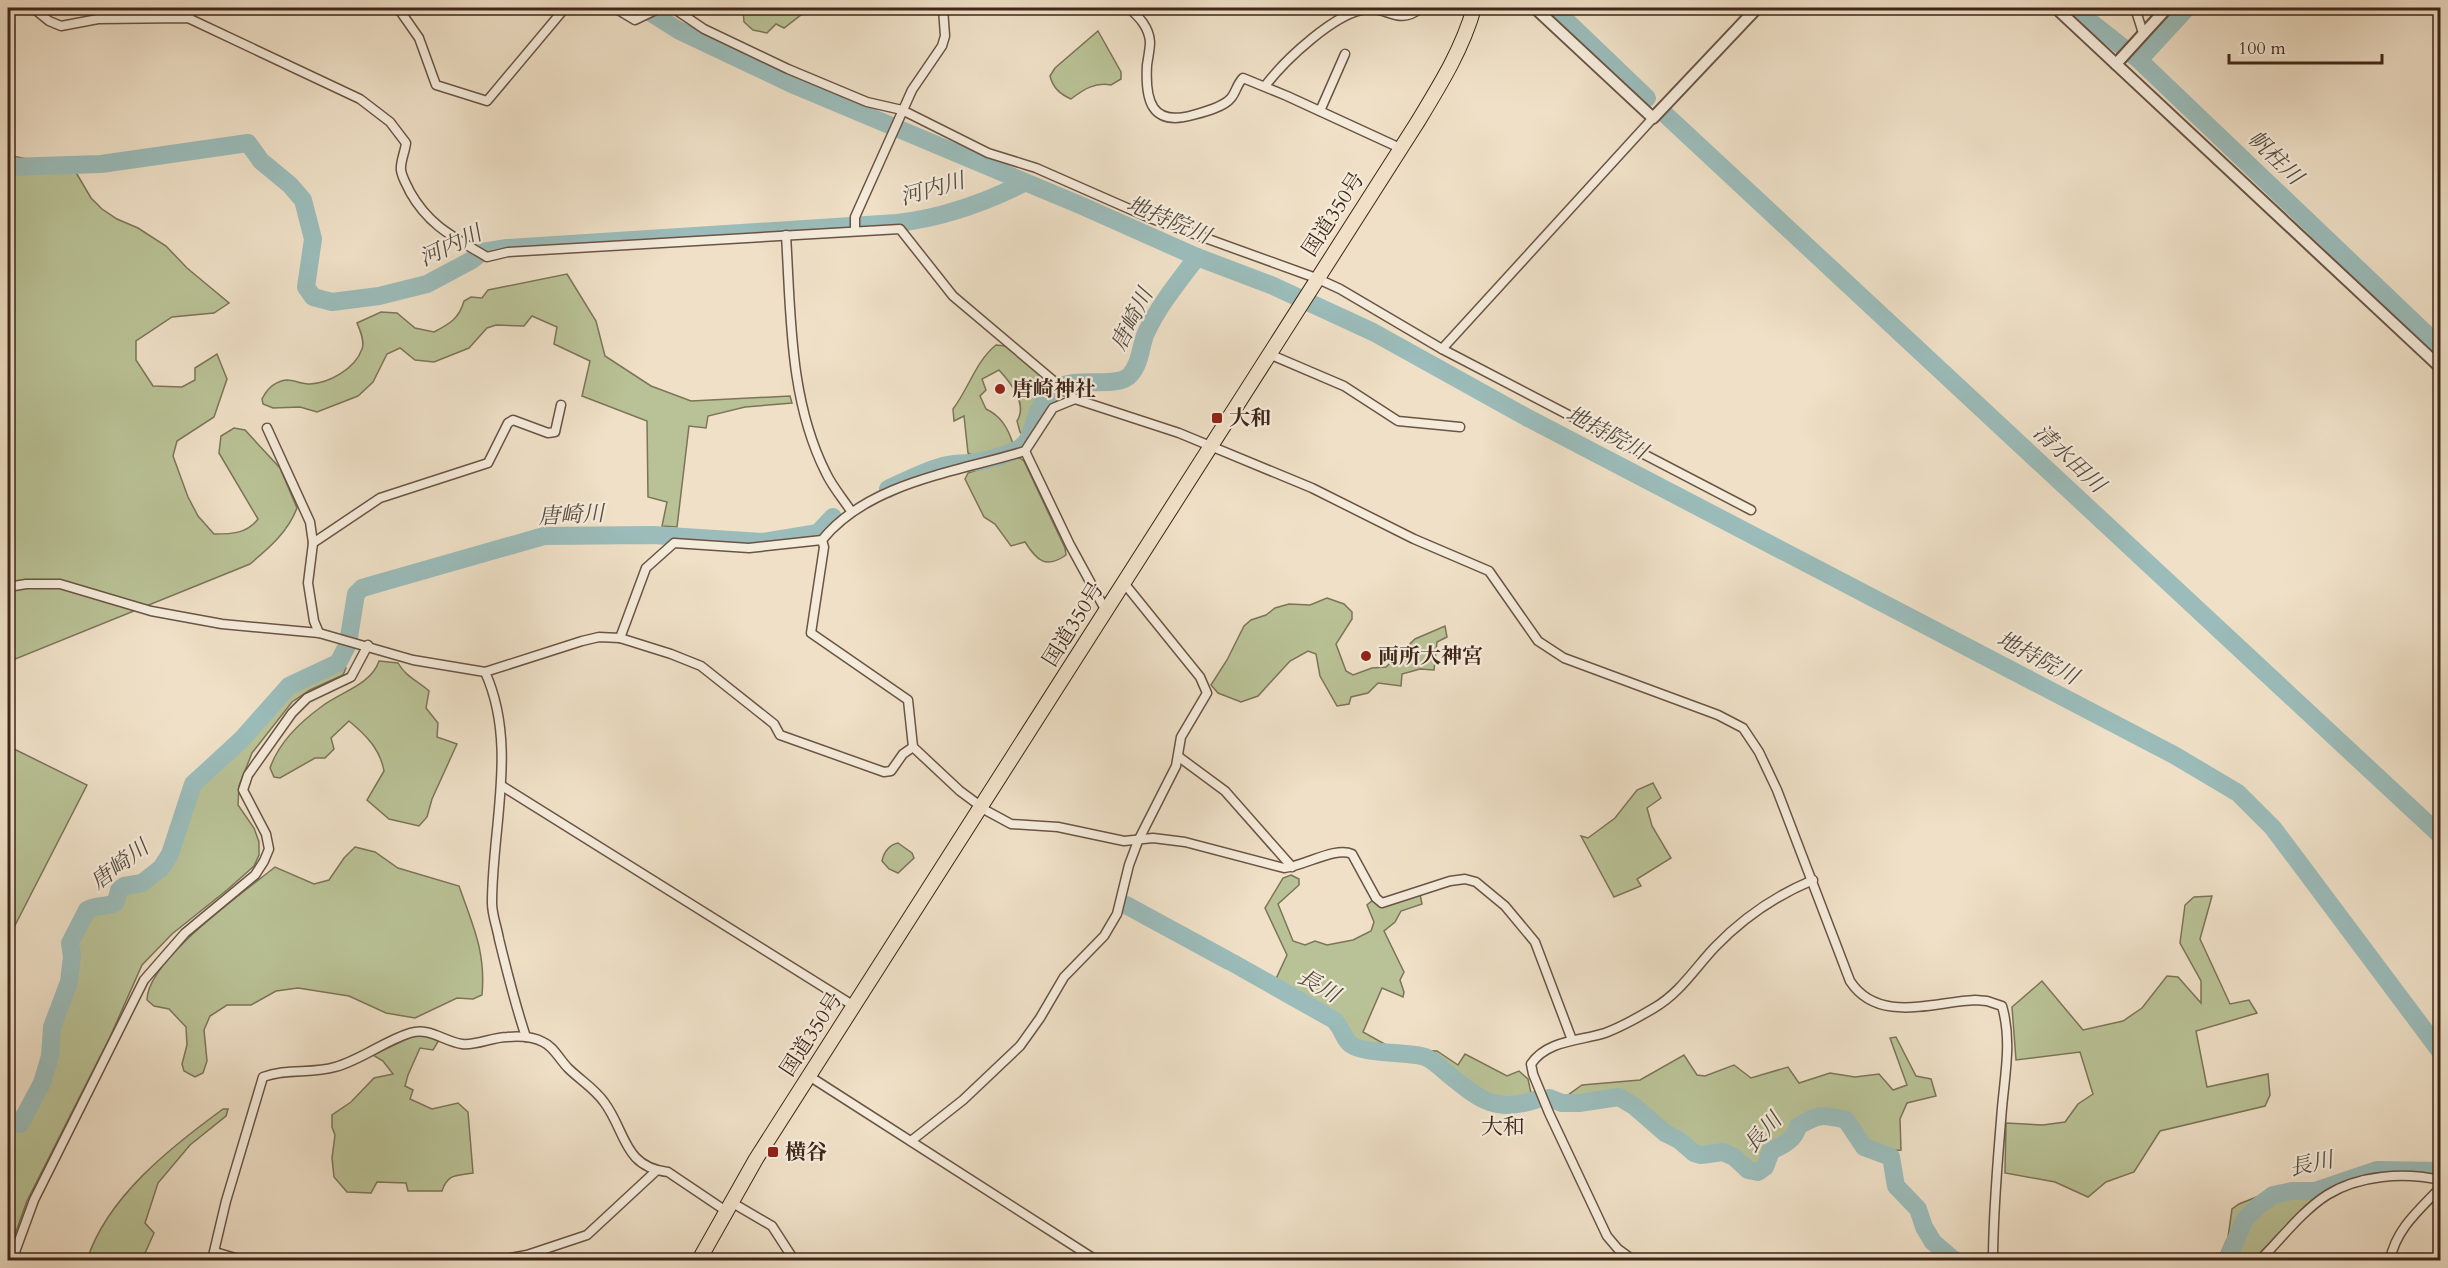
<svg xmlns="http://www.w3.org/2000/svg" width="2448" height="1268" font-family="Cardo,'Noto Serif JP',serif">
	<rect width="100%" height="100%" fill="#efe0c7"/>
	<filter id="stains"><feTurbulence type="fractalNoise" baseFrequency=".00333" numOctaves="4"/><feColorMatrix values="0 0 0 0 .2 0 0 0 0 .09 0 0 0 0 .02 0 0 0 .5 -.17"/></filter>
	<radialGradient id="worn" r=".72"><stop offset=".6" stop-color="#630" stop-opacity="0"/><stop offset="1" stop-color="#630" stop-opacity=".3"/></radialGradient>
	<!-- green -->
	<g fill="#b9c296" stroke="#7c7458" stroke-width="1.5">
		<path d="M746 8H810L784 28 776 24 767 33 753 30 744 22 743 10Z"/>
		<path d="M1098 31 1121 72V79L1111 85C1095 82 1084 89 1071 99 1060 94 1053 88 1050 76L1055 68Z"/>
		<path d="M8 155 74 169 91 198 102 209 117 219 138 228 166 246 187 268 229 303 214 313 172 317 136 341V360L153 386 182 387 195 380V368L217 354 227 379 214 417 177 441 173 456 188 497 198 516 214 534C231 534 247 534 258 519L219 453 221 436 234 428 245 430 280 468 297 508C288 532 269 548 250 564L8 662Z"/>
		<path d="M567 274 596 321 605 356 651 386 691 401 790 396 792 403 745 407 708 416 706 428 689 426 677 527 662 526 667 502 648 497 647 421 582 396 590 361 554 344 557 327 532 316 524 326 496 325 487 328 469 348 434 362 415 360 400 348 387 354 373 382 358 396 317 412 300 407 273 408 263 404 262 399C267 389 275 381 287 380 294 380 302 384 310 384 329 383 355 369 362 349 365 341 360 330 357 323L381 312 397 313 415 328 434 332C449 324 459 319 464 301L471 297 482 298 488 290Z"/>
		<path d="M996 345 1006 346 1064 394 1042 414 1030 421 1024 437 1020 432 1017 421C1028 404 1011 383 999 370L982 379 986 390 980 396 986 409C1001 416 1008 428 1013 444L976 458 968 453 964 416 954 421 953 409C969 388 976 361 996 345Z"/>
		<path d="M1018 457 1024 461 1065 548 1066 555C1046 569 1037 561 1025 542L1011 546 995 524 984 517 965 479 968 473Z"/>
		<path d="M1327 598 1344 604 1352 612V619L1336 644 1346 671 1353 675 1372 668 1386 667 1415 639 1445 626 1447 637 1437 642 1434 670 1420 669 1402 674 1401 686 1378 683 1368 693 1351 697 1349 704 1337 706 1320 676 1316 654 1308 651 1290 661 1258 696 1241 702 1218 693 1211 685 1227 660 1244 626 1251 620 1266 615 1275 608 1289 604 1310 605Z"/>
		<path d="M379 661 398 663C406 677 418 681 429 691L426 708 438 723 437 737 457 744 432 799 427 817 419 826 389 819 367 800 384 771C380 749 366 735 349 721L331 738 334 749 325 758H315L280 778 274 777 270 768C279 742 299 723 321 707 340 692 371 685 379 661Z"/>
		<path d="M340 665 346 668 343 675 310 690 292 702 252 753 239 786 238 805 254 828 259 842V855L254 866 227 890 172 934 142 965 110 1037 27 1201 8 1254V1131L16 1126H22L43 1088 53 1059 55 1032 72 982 75 959 73 948 76 937 89 913 96 909 114 908C120 901 119 895 124 889L140 887 160 871 173 855 189 797 196 784 241 743 289 690Z"/>
		<path d="M8 746 87 785 8 939Z"/>
		<path d="M1653 783 1661 798 1647 808 1652 826 1671 858 1637 879 1641 886 1614 897 1581 836 1588 838 1615 818 1637 790Z"/>
		<path d="M898 843 912 853 914 858 898 873 889 869 882 861C884 852 889 845 898 843Z"/>
		<path d="M355 847 375 852 398 868 459 886C473 926 486 952 482 995L473 999 457 998 415 1018 386 1013 349 996 298 988 276 991 251 1005H227L210 1016 204 1030 207 1061 203 1073 195 1077 184 1071 182 1064 187 1045 186 1027 169 1009 154 1006 147 1000C147 960 243 893 275 867L314 884 329 880 344 858Z"/>
		<path d="M1291 875 1299 879V885L1278 904 1293 941 1305 945 1315 941 1327 945 1353 940 1371 931 1374 922 1367 905 1373 900 1420 894 1422 904 1401 911 1395 922 1384 931 1404 972 1400 980 1404 992 1403 997 1382 988 1363 1032 1388 1046 1406 1050 1437 1051 1458 1065 1465 1054 1507 1076 1519 1071 1528 1079 1531 1093 1528 1100 1516 1103 1483 1095 1427 1055 1358 1045C1347 1037 1345 1023 1334 1015 1316 1002 1294 992 1275 981L1287 955 1265 908 1283 878Z"/>
		<path d="M2212 896 2200 939 2230 1004 2249 1000 2257 1013 2196 1031 2207 1087 2268 1074 2270 1095 2265 1106 2160 1131 2134 1172 2106 1182 2088 1197 2055 1182 2005 1173 2006 1123 2043 1125 2065 1122 2078 1104 2093 1094 2080 1052 2016 1060 2012 1007 2042 981 2083 1030 2123 1021 2142 1008 2167 976 2178 977 2201 1003V981L2180 943 2185 905 2194 897Z"/>
		<path d="M427 1035 439 1040 433 1050 420 1048 408 1075 405 1086 413 1090 410 1099 432 1109 458 1103 468 1112 473 1173C457 1176 448 1173 442 1191H408L406 1183 377 1182 371 1193 347 1192 334 1177 332 1158 335 1135 332 1127V1115L351 1102 374 1078 393 1074 383 1061 373 1055 413 1036Z"/>
		<path d="M1896 1037 1916 1076 1931 1079 1936 1096 1907 1103 1900 1119 1901 1150 1888 1151 1866 1144 1848 1117 1824 1109 1810 1112 1794 1125 1792 1134 1767 1150 1764 1162 1759 1166 1751 1167 1724 1149 1701 1151 1663 1127 1627 1095 1613 1091 1572 1101 1568 1095 1582 1085 1640 1080 1684 1055 1697 1075 1705 1076 1734 1065 1751 1078 1788 1067 1799 1083 1830 1073 1855 1077 1879 1074 1893 1090 1907 1085 1890 1038Z"/>
		<path d="M223 1109H228L226 1116 190 1145 158 1183 145 1223 154 1233 142 1260H87C107 1197 171 1147 223 1109Z"/>
		<path d="M2321 1186 2324 1193 2306 1206 2253 1260H2218L2228 1237 2232 1209 2239 1204 2282 1187Z"/>
	</g>
	<g fill="none" stroke-linecap="round" stroke-linejoin="round">
		<!-- river -->
		<g stroke="#9bbcba" stroke-width="18">
			<path d="M643 8 678 30 794 85 1080 205 1197 257 1271 285 1373 332 1526 417 2174 755 2238 793 2273 828 2440 1051"/>
			<path d="M1553 8 1647 98"/>
			<path d="M2073 8 2139 60 2440 347"/>
			<path d="M2139 60 2187 8"/>
			<path d="M1667 116 2440 835"/>
			<path d="M8 167 101 164 248 143 261 161 290 185 303 200 313 239 306 287 313 297 332 302 379 296 427 284 472 260 482 252 507 248 897 223C940 218 986 202 1024 183"/>
			<path d="M888 489C907 480 928 469 947 465 956 463 966 464 975 462 988 460 1006 455 1018 449 1040 438 1027 401 1064 385 1082 378 1119 388 1130 375 1141 363 1140 347 1146 333 1159 305 1179 281 1197 257"/>
			<path d="M349 637 356 594 362 588 544 536 653 535 762 542 818 533 833 517"/>
			<path d="M1126 905 1229 961"/>
			<path d="M1233 963 1334 1020C1342 1028 1343 1037 1349 1043 1360 1055 1409 1051 1425 1057 1433 1060 1441 1068 1447 1073 1480 1100 1496 1114 1538 1099"/>
			<path d="M1549 1098 1562 1103H1579L1619 1097 1634 1106 1665 1133 1679 1140 1694 1153 1701 1155 1723 1152 1734 1157 1748 1170 1758 1172 1765 1167 1771 1151C1783 1145 1795 1140 1798 1126 1819 1114 1822 1114 1846 1120L1864 1147 1891 1157 1896 1186 1918 1209 1924 1227 1933 1242 1954 1260"/>
			<path d="M8 1116 20 1124 42 1083 50 1056 52 1027 69 982 72 957 70 943 87 910C97 904 108 908 116 902L119 890 124 886 142 883 161 868 170 854 193 784 241 740 289 686 338 663 348 644"/>
			<path d="M2227 1260 2245 1219 2257 1207 2273 1195 2292 1191H2315L2377 1170 2440 1171"/>
		</g>
		<!-- minor casing -->
		<g stroke="#6a5444" stroke-width="11">
			<g id="minor">
				<path d="M33 8 49 21 61 26 98 19 188 18 360 99 390 122 406 143C405 152 400 162 401 170 402 178 407 185 410 192 430 227 454 237 487 257L508 252 900 229 953 296 1075 399 1179 433 1312 488 1414 539 1489 571 1538 641 1564 658 1718 715 1743 728 1759 752 1777 790 1850 981C1878 1024 1933 1002 1975 1000L1987 1001 2002 1006C2012 1040 2005 1074 2002 1108 1998 1158 1993 1210 1993 1260"/>
				<path d="M398 8 419 38 436 85 487 101 565 8"/>
				<path d="M615 8 635 20 660 8"/>
				<path d="M673 8 704 29 788 69 867 102 902 110 988 153 1036 168 1150 218 1316 278 1340 289 1442 349 1751 510"/>
				<path d="M1129 8C1139 17 1149 27 1150 42 1150 49 1148 58 1147 65 1145 100 1151 127 1193 115 1204 112 1224 107 1231 98 1236 92 1237 84 1243 78L1287 96 1400 148"/>
				<path d="M2135 8 2143 33"/>
				<path d="M188 18 192 8"/>
				<path d="M1265 86C1284 61 1336 11 1368 9 1388 7 1398 26 1421 8"/>
				<path d="M1320 111 1345 54"/>
				<path d="M855 230V217L912 90 942 46 945 36 943 8"/>
				<path d="M786 235C791 315 789 400 826 473 832 486 843 499 851 511"/>
				<path d="M1442 349 1653 118"/>
				<path d="M1269 354 1344 386 1398 421 1460 427"/>
				<path d="M267 428 310 522 313 543 308 583 314 621 319 633"/>
				<path d="M1025 451 1070 545 1106 611"/>
				<path d="M822 540 824 547 811 633 908 700 913 747 960 791 987 811 1011 824 1058 827 1124 841 1153 838 1185 842 1284 868C1304 866 1336 846 1352 854L1376 898 1382 903 1450 881 1465 879 1476 882 1505 906 1535 942 1572 1040"/>
				<path d="M313 543 380 498 488 463 508 423 513 420 548 433 555 432 561 405"/>
				<path d="M8 587 26 584H60L151 611 222 624 319 633 413 660 485 672 582 641 599 637 620 638 671 654 701 666 774 724 780 735 884 772 891 771 903 754 913 747"/>
				<path d="M620 638 646 568 674 543 749 548 822 540C869 482 957 472 1025 451L1053 408 1075 399"/>
				<path d="M485 672C518 744 492 826 492 903 492 915 497 927 499 939 507 972 515 1004 526 1037"/>
				<path d="M1179 757 1225 791 1292 867"/>
				<path d="M502 786 854 1006"/>
				<path d="M809 1076 1096 1260"/>
				<path d="M911 1141 963 1100 1020 1046 1040 1018 1064 977 1104 936 1117 914 1129 865 1138 841 1176 766 1181 737 1207 693 1200 677 1124 583"/>
				<path d="M731 1202 772 1226 794 1260"/>
				<path d="M215 1252 242 1260"/>
				<path d="M12 1260 34 1200 144 980 185 933 255 875 264 861 269 849 266 834 243 790 248 775 292 713 307 698 351 677 368 645"/>
				<path d="M212 1260 226 1201 263 1077C286 1068 312 1074 335 1067 361 1060 384 1041 410 1033 430 1027 443 1041 462 1044 475 1046 493 1037 507 1037 519 1036 532 1036 543 1042 553 1046 560 1060 568 1068 580 1080 594 1088 604 1102 626 1131 623 1167 668 1172L726 1211"/>
				<path d="M499 1260 527 1255 587 1235 656 1171"/>
				<path d="M1633 1260 1618 1249 1607 1236 1549 1113 1533 1074 1531 1064C1547 1040 1580 1041 1605 1033 1621 1027 1639 1017 1654 1008 1680 993 1695 968 1715 947 1742 919 1777 895 1813 880"/>
				<path d="M2260 1260C2281 1239 2302 1211 2327 1195 2359 1175 2404 1172 2440 1180"/>
				<path d="M2390 1260C2396 1229 2419 1210 2440 1188"/>
			</g>
		</g>
		<!-- tertiary casing -->
		<g stroke="#6a5444" stroke-width="14">
			<g id="tertiary">
				<path d="M1535 8 1653 118 1757 8"/>
				<path d="M2056 8 2440 367"/>
				<path d="M2116 64 2167 8"/>
			</g>
		</g>
		<!-- trunk casing -->
		<g stroke="#3e2619" stroke-width="16">
			<path id="trunk" d="M699 1260 756 1159 1417 123C1440 85 1462 50 1474 8"/>
		</g>
		<!-- minor -->
		<use href="#minor" stroke="#f5ebdb" stroke-width="8"/>
		<!-- tertiary -->
		<use href="#tertiary" stroke="#f5ebdb" stroke-width="10"/>
		<!-- trunk -->
		<use href="#trunk" stroke="#efe0c7" stroke-width="14"/>
	</g>
	<!-- markers -->
	<g fill="#8f2418" stroke="#f5ebdb" stroke-width="2">
		<circle cx="1000" cy="389" r="6"/>
		<rect x="1211" y="412" width="12" height="12" rx="3"/>
		<circle cx="1366" cy="656" r="6"/>
		<rect x="767" y="1146" width="12" height="12" rx="3"/>
	</g>
	<g text-anchor="middle" stroke-width="4.5" stroke-linejoin="round" paint-order="stroke">
		<!-- street labels -->
		<g font-size="21" fill="#3e2619" stroke="#f5ebdb">
			<text transform="translate(1333 214) rotate(-57)" y="7">国道350号</text>
			<text transform="translate(1073 624) rotate(-58)" y="7">国道350号</text>
			<text transform="translate(811 1034) rotate(-57)" y="7">国道350号</text>
		</g>
		<!-- poi labels -->
		<g font-size="21" font-weight="bold" fill="#3e2619" stroke="#f5ebdb" text-anchor="start">
			<text x="1012" y="396">唐崎神社</text>
			<text x="1229" y="425">大和</text>
			<text x="1378" y="663">両所大神宮</text>
			<text x="785" y="1159">横谷</text>
		</g>
		<!-- water labels -->
		<g font-size="22" font-style="italic" fill="#554c41" stroke="#f5ebdb">
			<text transform="translate(2276 157) rotate(44)" y="8">帆柱川</text>
			<text transform="translate(932 188) rotate(-16)" y="8">河内川</text>
			<text transform="translate(1169 219) rotate(23)" y="8">地持院川</text>
			<text transform="translate(450 245) rotate(-25)" y="8">河内川</text>
			<text transform="translate(1131 319) rotate(-63)" y="8">唐崎川</text>
			<text transform="translate(1607 432) rotate(28)" y="8">地持院川</text>
			<text transform="translate(2070 458) rotate(43)" y="8">清水田川</text>
			<text transform="translate(571 514) rotate(-3)" y="8">唐崎川</text>
			<text transform="translate(2038 657) rotate(28)" y="8">地持院川</text>
			<text transform="translate(119 864) rotate(-37)" y="8">唐崎川</text>
			<text transform="translate(1319 985) rotate(30)" y="8">長川</text>
			<text transform="translate(1762 1132) rotate(-48)" y="8">長川</text>
			<text transform="translate(2311 1163) rotate(-12)" y="8">長川</text>
		</g>
		<!-- neighbourhood labels -->
		<g font-size="22" fill="#3e2619" stroke="#f5ebdb">
			<text x="1503" y="1134">大和</text>
		</g>
	</g>
	<!-- margin -->
	<rect width="2448" height="1268" fill="none" stroke="#efe0c7" stroke-width="30"/>
	<rect x="9" y="9" width="2430" height="1250" fill="none" stroke="#3e2619" stroke-width="3"/>
	<rect x="15" y="15" width="2418" height="1238" fill="none" stroke="#3e2619" stroke-width="1.5"/>
	<!-- scale -->
	<path d="M2229 54v9h153v-9" fill="none" stroke="#3e2619" stroke-width="3"/>
	<text x="2238" y="54" font-size="18" fill="#3e2619" stroke="#f5ebdb" stroke-width="4.5" paint-order="stroke">100 m</text>
	<rect width="100%" height="100%" filter="url(#stains)"/>
	<rect width="100%" height="100%" fill="url(#worn)"/>
</svg>
